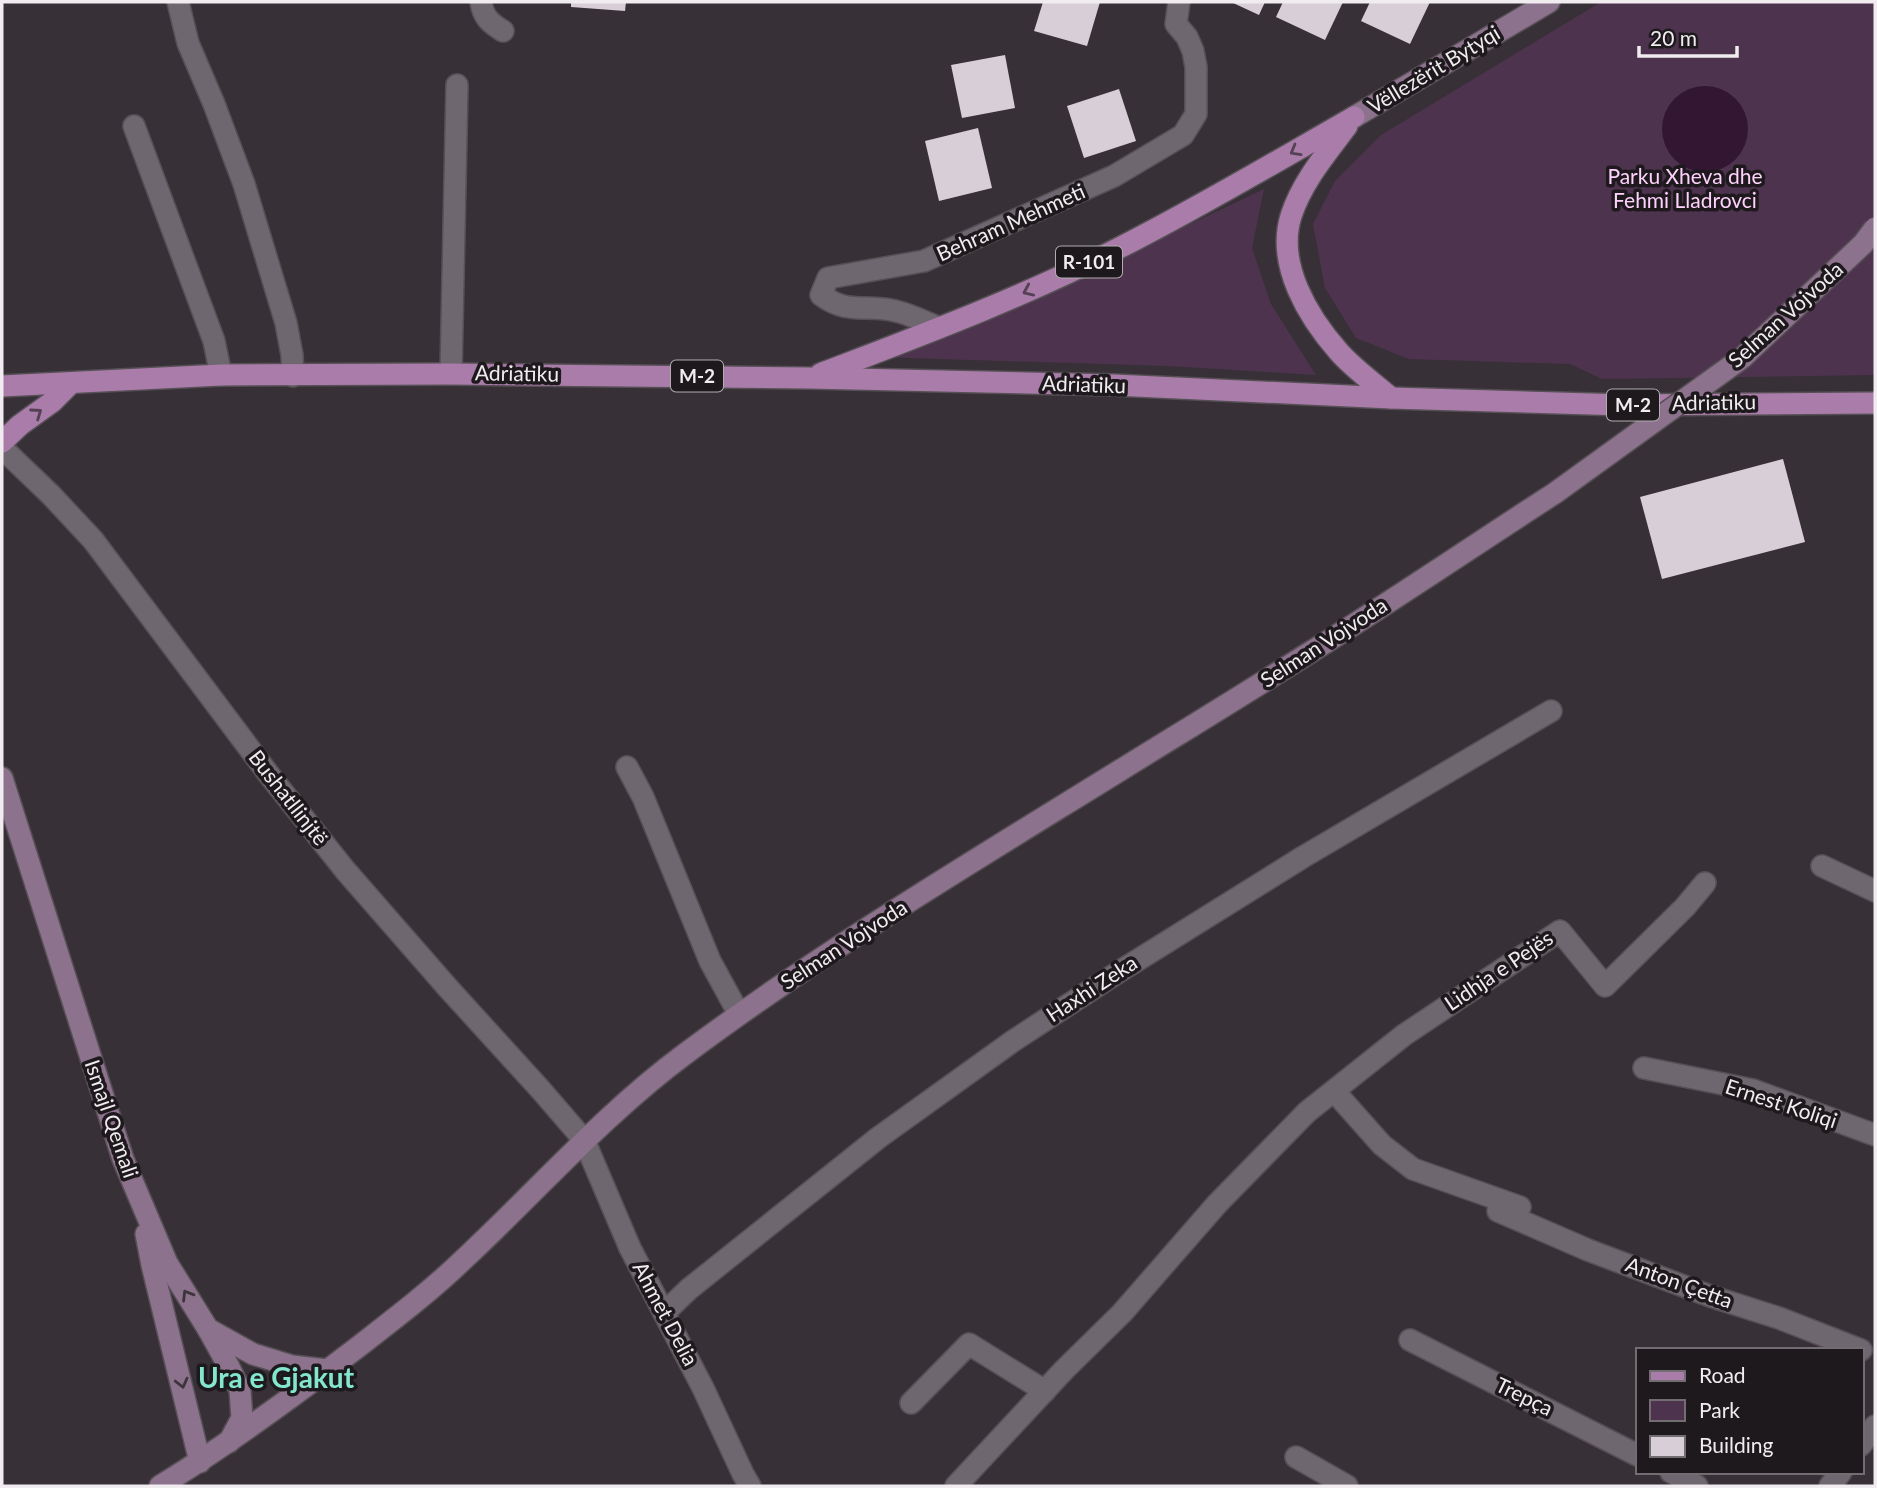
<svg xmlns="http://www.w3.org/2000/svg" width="1877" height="1488" font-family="Lato,sans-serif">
	<rect width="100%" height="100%" fill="#373037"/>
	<!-- green -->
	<g fill="#4e334e">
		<path d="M1601 2H1875V372L1874 375 1602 379 1570 364 1409 359 1356 338 1325 288 1313 224 1335 181 1381 135Z"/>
		<path d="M1264 189 1252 248 1271 304 1316 375 1167 366 877 357 1125 255Z"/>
	</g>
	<!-- water -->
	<circle fill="#321632" cx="1705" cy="129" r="43"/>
	<!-- building -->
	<g fill="#d8ced8">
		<path d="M571 2H626L625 11 571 7Z"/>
		<path d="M1043 2H1100L1087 46 1034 31Z"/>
		<path d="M1231 2H1265L1259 15Z"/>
		<path d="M1283 2H1343L1325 40 1276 17Z"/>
		<path d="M1370 2H1430L1410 44 1361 21Z"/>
		<path d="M1005 55 1015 108 962 118 951 65Z"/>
		<path d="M1119 89 1136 141 1084 158 1067 106Z"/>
		<path d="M978 128 992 188 939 201 925 141Z"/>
		<path d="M1783 459 1805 542 1662 579 1640 497Z"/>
	</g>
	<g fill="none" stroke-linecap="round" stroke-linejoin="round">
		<!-- minor casing -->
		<g stroke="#564f55" stroke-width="24">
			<g id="minor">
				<path d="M178 2 188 43 214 104 244 184 286 323 292 355 293 376"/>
				<path d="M481 2C483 17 490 23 503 31"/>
				<path d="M134 126 214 341 221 375"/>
				<path d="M939 328C923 321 908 313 891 310 862 305 847 314 821 295L828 278 924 261 1114 176 1183 135 1196 114V67L1193 51 1187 37 1176 24 1179 2"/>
				<path d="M451 374 457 85"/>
				<path d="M2 448 51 495 93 540 270 776 345 870 448 988 540 1089 584 1140"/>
				<path d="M627 767 643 797 710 961 739 1014"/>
				<path d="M1822 866 1875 891"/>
				<path d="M1644 1068 1753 1090 1875 1135"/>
				<path d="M1334 1091 1382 1145 1413 1169 1520 1207"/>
				<path d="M1498 1211 1588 1250 1710 1296 1779 1318 1861 1350"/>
				<path d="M664 1313 689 1289 878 1138 1013 1041 1117 973 1303 857 1551 711"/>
				<path d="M1410 1340 1637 1455"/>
				<path d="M911 1403 969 1344 1045 1391"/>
				<path d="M1296 1457 1347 1486"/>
				<path d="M1671 1472 1697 1486"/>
				<path d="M956 1486 1064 1370 1122 1313 1217 1204 1307 1112 1404 1035 1560 931 1605 986 1685 907 1705 883"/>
			</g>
		</g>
		<!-- tertiary casing -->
		<g stroke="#564f55" stroke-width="24">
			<g id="tertiary">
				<path d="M584 1140 630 1248 703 1388 743 1474 750 1486"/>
				<path d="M1861 1445 1875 1426"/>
				<path d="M1830 1486 1841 1472"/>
			</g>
		</g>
		<!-- secondary casing -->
		<g stroke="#564f55" stroke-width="24">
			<g id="secondary">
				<path d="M1354 117 1549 2"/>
				<path d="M2 778 123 1159 167 1263 208 1329 229 1367 240 1390 242 1418 229 1442"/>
				<path d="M146 1234 152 1265 200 1462"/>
				<path d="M208 1329 253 1354 292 1366 327 1370"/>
				<path d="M160 1486C229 1444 294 1396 358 1347 394 1319 431 1291 464 1259 538 1190 604 1114 685 1054 823 951 972 862 1119 771 1182 732 1246 693 1309 653 1392 601 1473 546 1555 493"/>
			</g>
		</g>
		<!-- primary casing -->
		<g stroke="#564f55" stroke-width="24">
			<g id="primary">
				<path d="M1347 126C1326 154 1302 182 1291 216 1276 264 1308 317 1339 352 1354 369 1374 383 1391 398"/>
				<path d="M820 374C922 335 1024 297 1121 247 1200 207 1277 161 1354 117"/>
				<path d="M2 386 221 375 451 374 809 378 1114 385 1391 398 1625 405 1875 403"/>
				<path d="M2 442 20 425 52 402 71 383"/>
			</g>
		</g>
		<!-- minor -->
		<use href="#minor" stroke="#6f676f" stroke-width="21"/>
		<!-- tertiary -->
		<use href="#tertiary" stroke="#6f676f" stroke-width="21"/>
		<!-- secondary -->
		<use href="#secondary" stroke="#8c728c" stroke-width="21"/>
		<!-- primary -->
		<use href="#primary" stroke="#a97ca9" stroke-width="21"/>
		<!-- secondary-bridge casing -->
		<g stroke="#564f55" stroke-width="24" stroke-linecap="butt">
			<path id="secondary-bridge" d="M1555 493 1742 358 1863 244 1875 228"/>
		</g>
		<!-- secondary-bridge -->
		<use href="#secondary-bridge" stroke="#8c728c" stroke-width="21"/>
	</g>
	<!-- one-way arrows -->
	<defs><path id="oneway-chevron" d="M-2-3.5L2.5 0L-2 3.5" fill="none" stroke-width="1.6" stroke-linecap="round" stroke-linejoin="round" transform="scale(1.75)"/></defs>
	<g stroke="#554154">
		<use href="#oneway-chevron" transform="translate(1295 151) rotate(150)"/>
		<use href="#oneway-chevron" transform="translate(1028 291) rotate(156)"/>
		<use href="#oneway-chevron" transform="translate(37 413) rotate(-35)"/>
	</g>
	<g stroke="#3e343e">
		<use href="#oneway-chevron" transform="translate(187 1295) rotate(-121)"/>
		<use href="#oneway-chevron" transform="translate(182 1383) rotate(76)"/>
	</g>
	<g text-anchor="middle" stroke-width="7" stroke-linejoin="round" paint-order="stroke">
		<!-- shield labels -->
		<g fill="#1d191c" stroke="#b1adb0" stroke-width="2">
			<rect x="1056" y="246.5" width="66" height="31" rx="5"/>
			<rect x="671" y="360.5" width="52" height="31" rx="5"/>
			<rect x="1607" y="389.5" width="52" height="31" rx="5"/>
		</g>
		<g font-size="19" font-weight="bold" fill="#f1ecf0">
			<text x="1089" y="269">R-101</text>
			<text x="697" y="383">M-2</text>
			<text x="1633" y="412">M-2</text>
		</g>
		<!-- street labels -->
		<g font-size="21" fill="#f1ecf0" stroke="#1d191c">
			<text transform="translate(1434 70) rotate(-31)" y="7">Vëllezërit Bytyqi</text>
			<text transform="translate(1011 223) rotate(-24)" y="7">Behram Mehmeti</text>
			<text transform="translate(1786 315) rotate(-42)" y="7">Selman Vojvoda</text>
			<text transform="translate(517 374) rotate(1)" y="7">Adriatiku</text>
			<text transform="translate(1084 385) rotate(2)" y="7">Adriatiku</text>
			<text transform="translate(1714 403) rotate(-1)" y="7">Adriatiku</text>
			<text transform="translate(1324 643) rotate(-33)" y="7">Selman Vojvoda</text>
			<text transform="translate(288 798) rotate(52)" y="7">Bushatllinjtë</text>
			<text transform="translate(844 945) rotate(-33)" y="7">Selman Vojvoda</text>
			<text transform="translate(1499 971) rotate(-34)" y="7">Lidhja e Pejës</text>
			<text transform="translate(1092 989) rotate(-33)" y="7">Haxhi Zeka</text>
			<text transform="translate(1781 1104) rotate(18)" y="7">Ernest Koliqi</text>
			<text transform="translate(111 1119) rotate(71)" y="7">Ismajl Qemali</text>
			<text transform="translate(1679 1283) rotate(20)" y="7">Anton Çetta</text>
			<text transform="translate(665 1314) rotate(62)" y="7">Ahmet Delia</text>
			<text transform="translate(1524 1397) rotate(26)" y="7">Trepça</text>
		</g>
		<!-- park labels -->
		<g font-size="21" fill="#fed2fd" stroke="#1d191c">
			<text x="1685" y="184">Parku Xheva dhe<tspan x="1685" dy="24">Fehmi Lladrovci</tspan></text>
		</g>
		<!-- district labels -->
		<g font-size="28" font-weight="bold" fill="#83e7cf" stroke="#1d191c">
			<text x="276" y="1388">Ura e Gjakut</text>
		</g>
	</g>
	<!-- border -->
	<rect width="1877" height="1488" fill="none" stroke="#f1ecf0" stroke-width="7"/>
	<!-- legend -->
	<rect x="1636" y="1348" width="228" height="126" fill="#1d191c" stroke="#726d71" stroke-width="2"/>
	<rect x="1650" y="1371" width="35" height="10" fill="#a97ca9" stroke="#726d71" stroke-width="2"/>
	<text x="1699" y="1383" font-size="21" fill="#f1ecf0">Road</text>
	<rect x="1650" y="1400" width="35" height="21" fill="#4e334e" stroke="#726d71" stroke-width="2"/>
	<text x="1699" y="1418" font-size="21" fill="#f1ecf0">Park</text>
	<rect x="1650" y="1436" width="35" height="21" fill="#d8ced8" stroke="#726d71" stroke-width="2"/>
	<text x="1699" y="1453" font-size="21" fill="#f1ecf0">Building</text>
	<!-- scale -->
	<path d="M1639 46v10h98v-10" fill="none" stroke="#f1ecf0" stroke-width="3.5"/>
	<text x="1650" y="46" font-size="21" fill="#f1ecf0" stroke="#1d191c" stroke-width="5" paint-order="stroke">20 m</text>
</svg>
